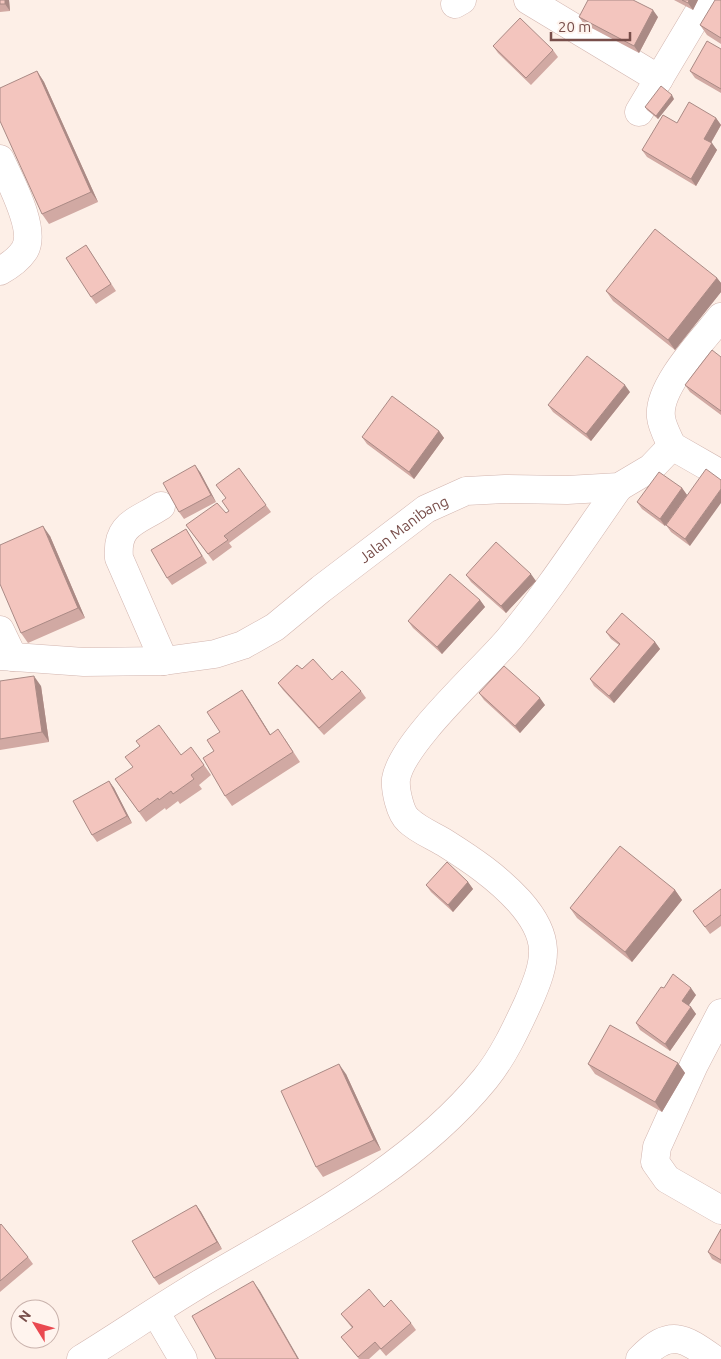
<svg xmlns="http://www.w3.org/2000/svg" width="721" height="1359" font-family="Ubuntu,sans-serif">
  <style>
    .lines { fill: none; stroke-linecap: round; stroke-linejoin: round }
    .minor-casing { stroke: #d2b5af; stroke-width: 29 }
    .minor { stroke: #fff; stroke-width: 28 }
    .wall { fill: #d1a9a3 }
    .shaded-wall { fill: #aa8a85 }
    .building { fill: #f3c5be; stroke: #aa8a85 }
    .labels { text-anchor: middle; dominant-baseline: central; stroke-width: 5; stroke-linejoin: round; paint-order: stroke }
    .street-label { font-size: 15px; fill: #784e4a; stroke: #fff4ee }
  </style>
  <rect width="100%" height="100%" fill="#fdefe7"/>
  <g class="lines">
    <g class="minor-casing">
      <g id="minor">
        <path d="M528,0L659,79"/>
        <path d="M455,4L462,0"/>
        <path d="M639,112L706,0"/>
        <path d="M0,159C9,179 38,231 24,251C18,260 9,266 0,271"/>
        <path d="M672,446C668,437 662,427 661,417C657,387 703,340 721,317"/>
        <path d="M672,446L721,474"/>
        <path d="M161,506C136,522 116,524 119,558L164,661"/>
        <path d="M0,630L13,657"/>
        <path id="s1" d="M0,656L84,662L164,661L215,654L243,645L275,627L321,589L426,509L466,491L505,489L567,490L619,487L651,468L672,446"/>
        <path d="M721,1013L694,1065L657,1147L655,1162L667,1179L721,1210"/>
        <path d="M156,1313L183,1359"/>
        <path d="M81,1359C125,1332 168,1302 213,1276C309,1220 414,1166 485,1079C503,1057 516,1029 528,1003C547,960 552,938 519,901C497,877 472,860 445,843C434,836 418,830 408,820C400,813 395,790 396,779C402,742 483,670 509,639C549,591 583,538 619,487"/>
        <path d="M640,1359C670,1328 683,1337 714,1359"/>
      </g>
    </g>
    <use href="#minor" class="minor"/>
  </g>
  <path class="wall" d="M0,0H9L10,11L0,12Z
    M674,0H698L693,10Z
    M721,0V44L707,35L700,25Z
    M579,17H658L639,53L584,24Z
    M493,46L553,50L558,57L531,85L498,53Z
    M721,49V93L695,78L690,71Z
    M37,71L44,82L98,202L49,224L42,214Z
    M674,99L658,119L647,110L645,107Z
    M716,118L721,125L711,143L717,150L696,186L647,157L642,150L677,123Z
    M86,245L116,291L96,304L91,297Z
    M717,278L721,283V292L675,350L613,301L606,291Z
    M721,357V415L690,392L685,385Z
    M630,392L591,441L553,412L548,405Z
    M439,431L444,438L414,479L367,444L362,437Z
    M239,468L271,512L229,543L232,547L213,561L186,525L226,513L229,511L226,498Z
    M200,472L216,502L184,519L179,512Z
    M682,488L687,495L690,546L671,532L666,525L681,504L665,526L642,509L637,502Z
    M186,529L207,563L172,585L167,578Z
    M50,536L85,618L28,643L21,633Z
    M466,575L536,581L506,613L471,582Z
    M480,600L485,607L442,654L413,628L408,621Z
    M606,632L655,642L660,649L614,703L594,686L590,679L619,645L611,639Z
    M302,669L361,691L366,698L324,735L283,690L278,683Z
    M0,681L41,686L49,742L0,750Z
    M242,690L270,734L285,739L300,762L232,806L225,796L214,751L220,732Z
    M479,693L545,705L520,733L484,700Z
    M181,755L204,765L211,775L199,785L202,789L180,804L178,801L166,810L165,808L146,822L115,779Z
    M109,781L114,788L132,823L97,842L92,835Z
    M468,882L473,889L453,912L431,892L426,885Z
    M721,889V926L710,934L693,911Z
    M675,890L682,900L632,962L577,918L570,908Z
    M664,988L696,995L688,1006L691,1007L696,1014L670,1051L640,1030L636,1023Z
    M678,1063L685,1073L662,1112L595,1074L588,1064Z
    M346,1074L381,1150L323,1177L316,1167Z
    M196,1205L201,1212L222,1249L159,1285L154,1278Z
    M0,1225L28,1257L33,1264L0,1292Z
    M721,1229V1264L712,1259L708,1252Z
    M384,1307L411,1323L416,1330L386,1356L380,1349L369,1359H359L341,1337L352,1328L341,1314Z"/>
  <path class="shaded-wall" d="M5,0H9L10,11L5,4Z
    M689,0H698L693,10L688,3Z
    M653,10L658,17L639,53L634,46Z
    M37,71L44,82L98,202L91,192Z
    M672,95L674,99L658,119L656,116Z
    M716,118L721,125L709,146L704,139Z
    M712,143L717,150L696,186L691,179Z
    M717,278L721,283V292L675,350L668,340Z
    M625,385L630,392L591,441L586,434Z
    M439,431L444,438L414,479L409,472Z
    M195,465L200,472L216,502L211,495Z
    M682,488L687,495L665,526L660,519Z
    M721,489V503L690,546L685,539Z
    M43,526L50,536L85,618L78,608Z
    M531,574L536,581L506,613L501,606Z
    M480,600L485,607L442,654L437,647Z
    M655,642L660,649L614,703L609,696Z
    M34,676L41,686L49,742L42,732Z
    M242,690L249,700L277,745L270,735Z
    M540,698L545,705L520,733L515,726Z
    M109,781L114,788L132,823L127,816Z
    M468,882L473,889L453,912L448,905Z
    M675,890L682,900L632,962L625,952Z
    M691,988L696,995L687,1008L682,1001Z
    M691,1007L696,1014L670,1051L665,1044Z
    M678,1063L685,1073L662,1112L655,1102Z
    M339,1064L346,1074L381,1150L374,1140Z
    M196,1205L201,1212L222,1249L217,1242Z
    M253,1281L260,1291L299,1359H298Z"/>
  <path class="building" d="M0,0H5V4H0Z
    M588,0H633L653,10L634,46L579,17Z
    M682,0H689L688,3Z
    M715,0H721V38L700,25Z
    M520,18L553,50L526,78L493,46Z
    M707,41L721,49V89L690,71Z
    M37,71L91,192L42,214L0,121V88Z
    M661,86L672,95L656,116L645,107Z
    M689,102L716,118L704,139L712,143L691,179L642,150L663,115L677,123Z
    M655,229L717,278L668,340L606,291Z
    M86,245L111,284L91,297L66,258Z
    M712,350L721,357V411L685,385Z
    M587,356L625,385L586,434L548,405Z
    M392,396L439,431L409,472L362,437Z
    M195,465L211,495L179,512L163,483Z
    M239,468L266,505L224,536L228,540L208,554L186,525L217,503L226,513L229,511L222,501L226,498L216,485Z
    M706,469L721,480V489L685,539L666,525Z
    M659,472L682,488L660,519L637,502Z
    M43,526L78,608L21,633L0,584V545Z
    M186,529L202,556L167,578L151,550Z
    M496,542L531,574L501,606L466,575Z
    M450,574L480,600L437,647L408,621Z
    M622,613L655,642L609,696L590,679L620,644L606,632Z
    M313,659L332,680L342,671L361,691L319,728L278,683L297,665L302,669Z
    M504,666L540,698L515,726L479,693Z
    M34,676L42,732L0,739V681Z
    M242,690L270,735L278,729L293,752L225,796L203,758L214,751L207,740L220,732L207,712Z
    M159,725L181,755L191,747L204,765L191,775L194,779L173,794L171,791L159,800L158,798L139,812L115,779L133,767L125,757L140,746L136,741Z
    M109,781L127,816L92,835L73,801Z
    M620,846L675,890L625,952L570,908Z
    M447,862L468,882L448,905L426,885Z
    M721,889V915L705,927L693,911Z
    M673,974L691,988L682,1001L691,1007L665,1044L636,1023L661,987L664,988Z
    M610,1025L678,1063L655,1102L588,1064Z
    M339,1064L374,1140L316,1167L281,1091Z
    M196,1205L217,1242L154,1278L132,1241Z
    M1,1224L28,1257L0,1281V1225Z
    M721,1229V1260L708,1252Z
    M253,1281L298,1359H216L192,1316Z
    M369,1289L384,1307L391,1300L411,1323L381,1349L375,1342L358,1357L341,1337L353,1327L341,1314Z"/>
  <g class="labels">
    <g class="street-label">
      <text stroke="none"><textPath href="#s1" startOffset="444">Jalan Manibang</textPath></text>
    </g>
  </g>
  <g transform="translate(35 1324) rotate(307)"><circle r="24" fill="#fff4ee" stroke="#c9b2ac"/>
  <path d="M0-4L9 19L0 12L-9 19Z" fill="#ea4950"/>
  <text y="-8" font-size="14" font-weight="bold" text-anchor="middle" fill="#784e4a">N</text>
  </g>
  <path d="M551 32v8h79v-8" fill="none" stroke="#784e4a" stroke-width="2.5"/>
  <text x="558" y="32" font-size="15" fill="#784e4a" stroke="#fff4ee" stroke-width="4" paint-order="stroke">20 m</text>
</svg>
